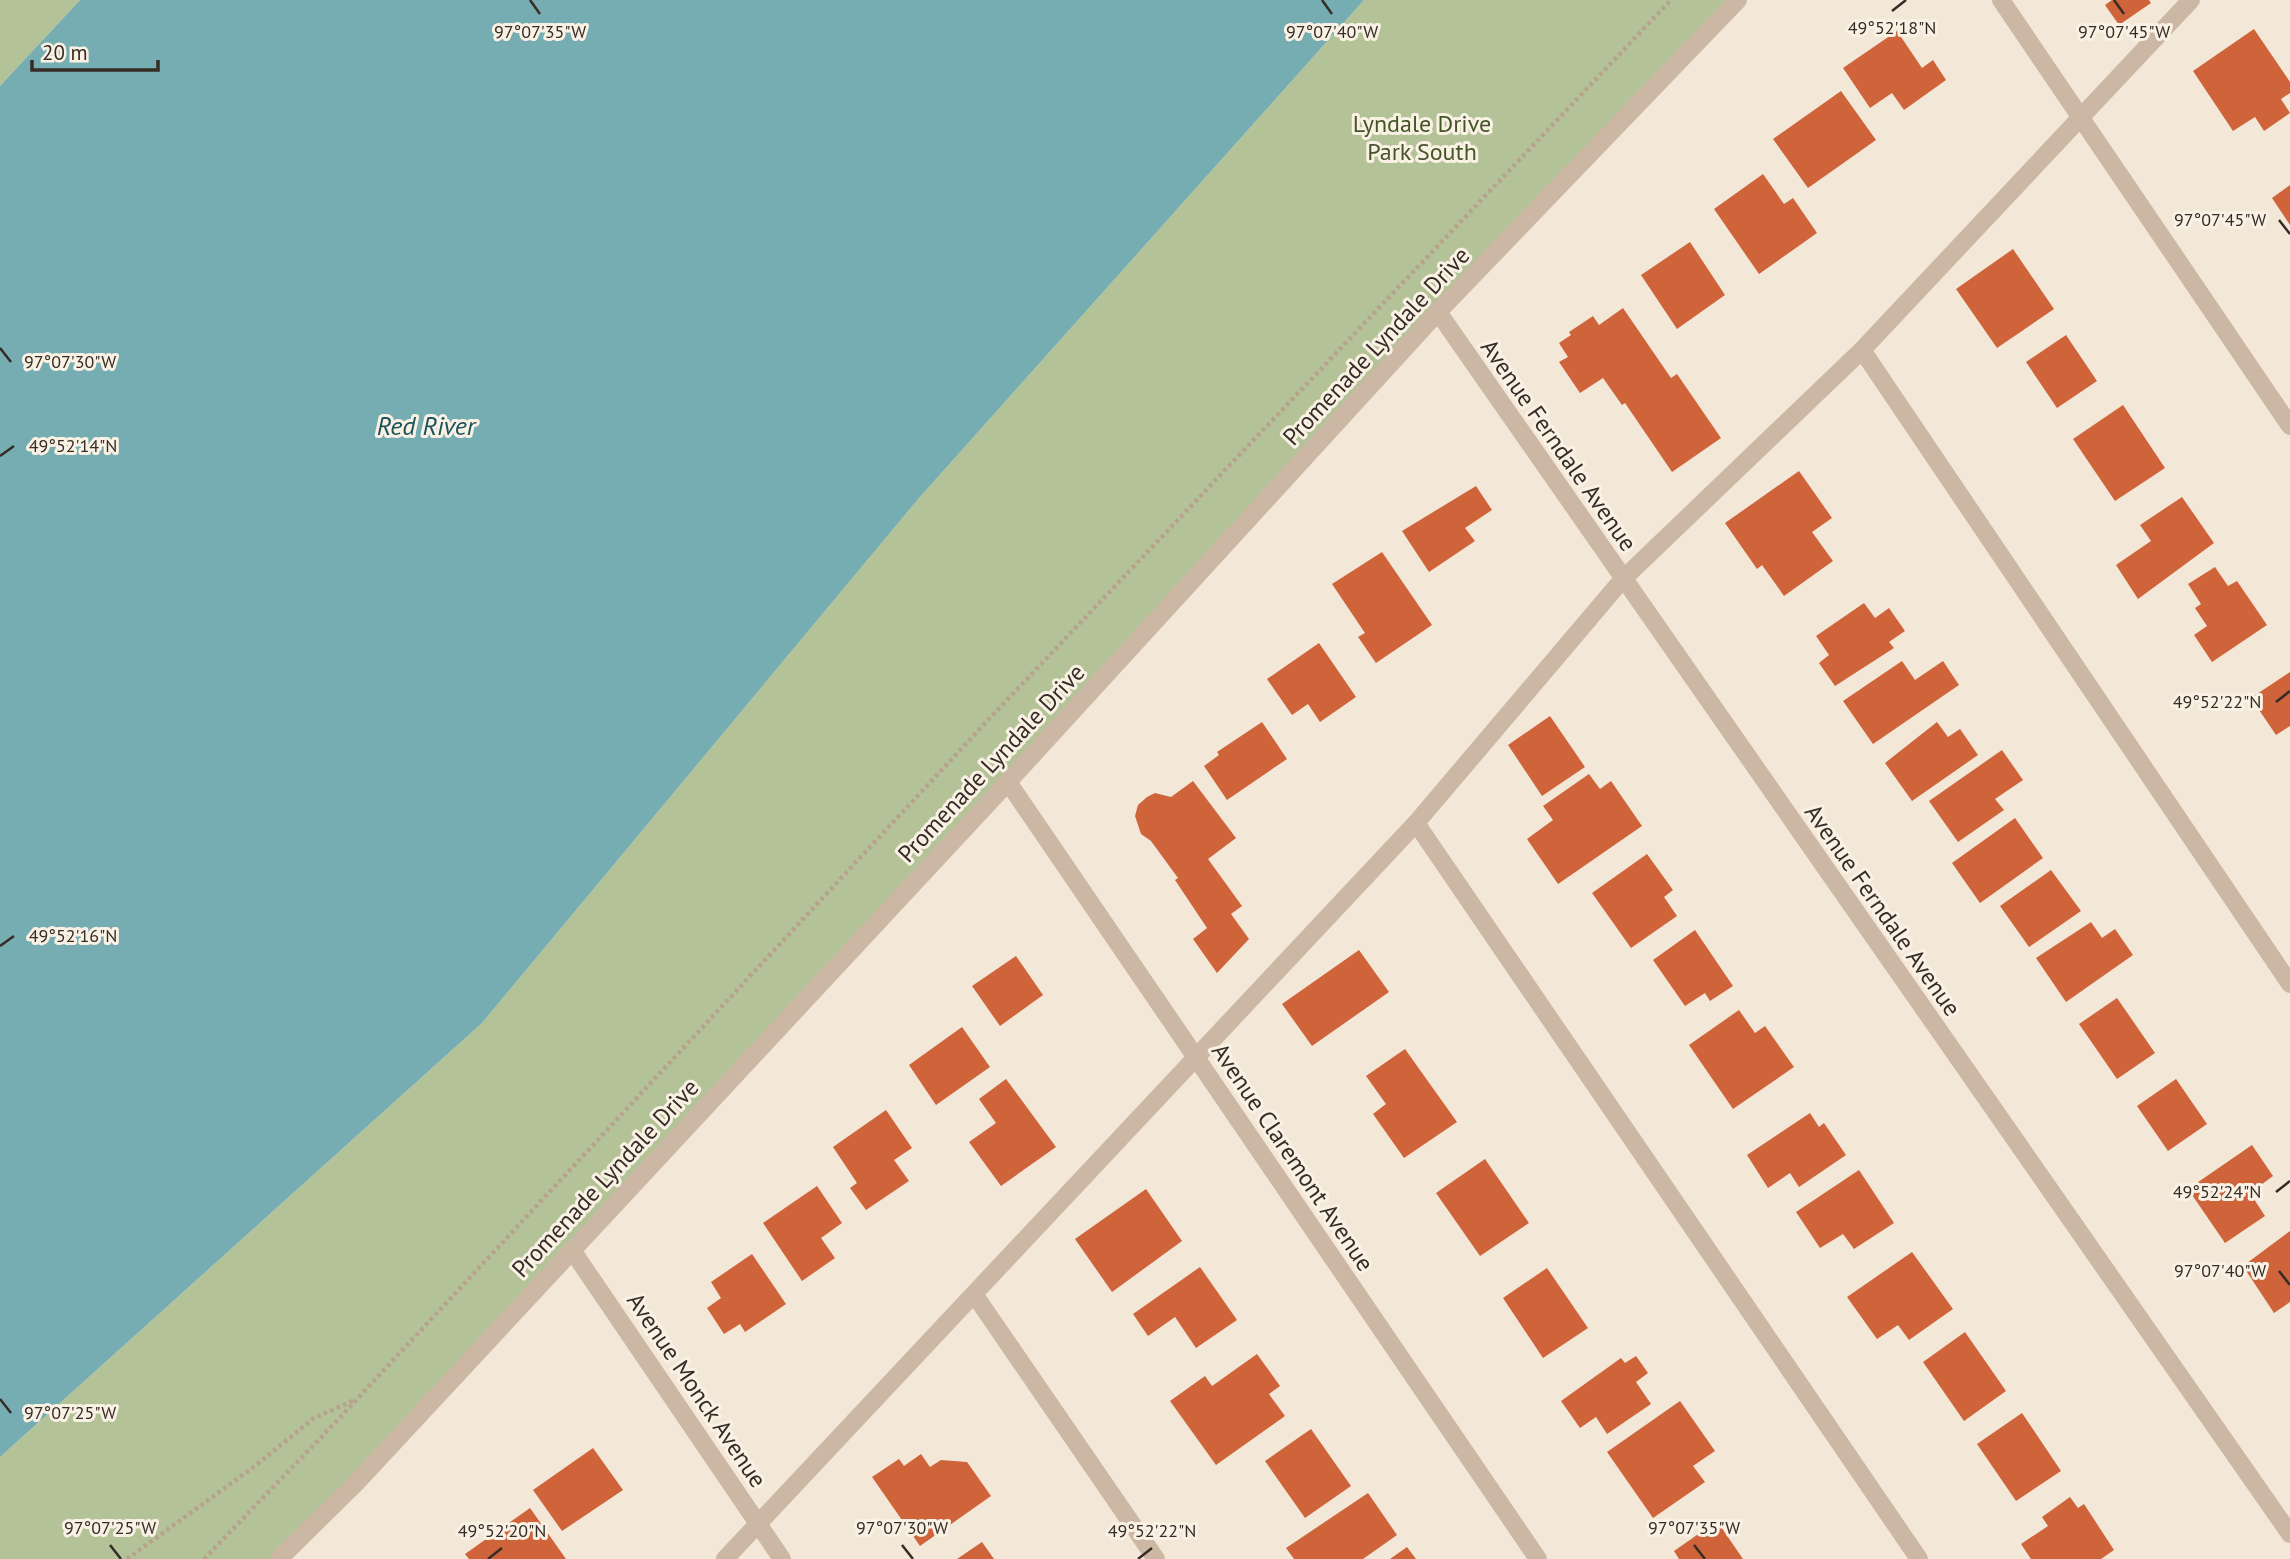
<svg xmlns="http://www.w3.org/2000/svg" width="2290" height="1559" font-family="'PT Sans',sans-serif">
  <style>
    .green { fill: #b3c397 }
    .water { fill: #75adb2 }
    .building { fill: #cf643b }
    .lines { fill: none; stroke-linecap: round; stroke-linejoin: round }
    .path { stroke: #b8a18e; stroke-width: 4.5; stroke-dasharray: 3.5 3.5; stroke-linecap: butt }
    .service { stroke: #ccb7a4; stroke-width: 18 }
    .minor { stroke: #ccb7a4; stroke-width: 18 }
    .tertiary { stroke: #ccb7a4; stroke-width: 18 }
    .ticks { fill: none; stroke: #362c26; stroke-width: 2.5 }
    .labels { text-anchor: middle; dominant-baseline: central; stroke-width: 6; stroke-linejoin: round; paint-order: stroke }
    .park-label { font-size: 24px; fill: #445628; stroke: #faf1e5 }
    .street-label { font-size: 24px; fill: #362c26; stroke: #faf1e5 }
    .water-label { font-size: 26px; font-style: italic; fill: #19545b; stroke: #faf1e5 }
    .ticks-label { font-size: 18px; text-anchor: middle; fill: #362c26; stroke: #faf1e5; stroke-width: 6; stroke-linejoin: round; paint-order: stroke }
  </style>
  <rect width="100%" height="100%" fill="#f3e7d8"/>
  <path class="green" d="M0,0H80L0,86Z
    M1364,0H1738L607,1212L272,1559H0V1457L482,1023L919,498Z"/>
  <path class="water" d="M80,0H1364L919,498L482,1023L0,1457V86Z"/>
  <path class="building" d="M2112,0H2149L2151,3L2119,25L2105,5Z
    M2254,29L2290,82V93L2281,99L2290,113L2264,131L2255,117L2233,131L2193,71Z
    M1897,31L1922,68L1933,60L1946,80L1904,110L1892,93L1870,108L1843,68Z
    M1841,91L1876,140L1808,188L1773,139Z
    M1763,174L1784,204L1793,198L1817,233L1759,274L1714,209Z
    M2290,185V225L2272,198Z
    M1690,242L1725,295L1677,329L1641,275Z
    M2013,249L2054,309L1997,348L1956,289Z
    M1623,308L1671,378L1677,374L1721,438L1672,472L1625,403L1622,405L1603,378L1580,393L1559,362L1568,357L1559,343L1571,335L1569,332L1593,316L1599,325Z
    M2066,335L2097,381L2057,408L2026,362Z
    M2123,405L2165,468L2115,501L2073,439Z
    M1799,471L1832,518L1812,532L1833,561L1784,596L1762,565L1757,569L1725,523Z
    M1476,486L1492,510L1465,528L1475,541L1429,572L1402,531Z
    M2182,497L2214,543L2138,599L2116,565L2151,541L2140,525Z
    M1382,552L1432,625L1376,663L1358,637L1365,633L1332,584Z
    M2215,567L2228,586L2237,581L2267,625L2212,662L2194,635L2207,626L2195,608L2201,604L2188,584Z
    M1864,603L1875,618L1889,608L1905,631L1889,642L1894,648L1835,686L1819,663L1829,655L1816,636Z
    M1319,643L1356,697L1320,722L1308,704L1292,715L1267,679Z
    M1902,661L1915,680L1943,661L1959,685L1873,744L1843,701Z
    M2290,672V726L2276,735L2251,698Z
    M1550,716L1585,767L1542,796L1508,745Z
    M1262,722L1287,759L1227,800L1204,766L1219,755L1217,752Z
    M1937,722L1948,737L1960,729L1978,755L1912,801L1885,763Z
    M2002,750L2023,780L1995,799L2004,810L1958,842L1929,801Z
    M1589,774L1600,789L1611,781L1642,826L1558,884L1527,839L1553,820L1543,806Z
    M1193,781L1236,838L1208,859L1242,906L1231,914L1249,939L1217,973L1193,939L1207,928L1175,880L1178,878L1151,841L1141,834L1135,816L1138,805L1147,797L1155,793L1171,797Z
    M2015,818L2043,858L1980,903L1952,863Z
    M1647,854L1673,890L1664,897L1677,916L1631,948L1592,893Z
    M2051,870L2081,911L2029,947L2000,906Z
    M2091,922L2102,938L2115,929L2133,955L2066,1002L2036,958Z
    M1695,930L1733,986L1710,1001L1705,993L1685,1006L1653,960Z
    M1359,950L1389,992L1312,1046L1282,1004Z
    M1016,956L1043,995L1000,1026L972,986Z
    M2117,998L2155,1053L2117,1079L2079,1024Z
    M1739,1010L1755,1033L1765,1026L1794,1067L1733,1109L1689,1045Z
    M962,1027L990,1067L936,1105L909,1065Z
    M1405,1049L1457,1122L1404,1158L1373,1114L1386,1104L1366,1076Z
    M1006,1079L1056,1147L1001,1186L969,1142L996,1123L979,1099Z
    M2176,1079L2207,1124L2168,1151L2137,1106Z
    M886,1110L912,1148L894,1160L909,1181L866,1210L850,1188L857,1183L833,1147Z
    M1810,1113L1819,1127L1824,1123L1846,1155L1799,1187L1790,1173L1768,1188L1747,1155Z
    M2252,1145L2273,1176L2250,1193L2265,1216L2225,1243L2188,1189Z
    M1485,1159L1529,1223L1480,1256L1436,1193Z
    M1859,1170L1894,1223L1854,1249L1843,1234L1820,1248L1796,1212Z
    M817,1186L842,1223L821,1238L835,1258L802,1281L763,1223Z
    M1146,1189L1182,1241L1112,1292L1075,1239Z
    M2290,1231V1302L2274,1313L2243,1266Z
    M1912,1252L1953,1309L1909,1340L1898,1325L1877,1339L1847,1297Z
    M752,1254L786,1304L745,1332L740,1324L724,1334L707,1308L721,1298L711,1282Z
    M1200,1267L1237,1320L1196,1348L1175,1317L1148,1336L1133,1314Z
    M1547,1268L1588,1328L1543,1358L1503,1298Z
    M1965,1332L2006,1391L1964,1421L1923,1362Z
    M1257,1354L1280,1386L1269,1394L1285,1416L1216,1465L1170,1401L1205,1376L1212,1386Z
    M1636,1356L1648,1373L1636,1382L1651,1404L1607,1434L1596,1417L1580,1428L1561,1401L1621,1358L1625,1363Z
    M1680,1401L1715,1451L1693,1466L1705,1482L1653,1518L1607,1452Z
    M2022,1413L2061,1471L2016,1501L1977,1444Z
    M1311,1429L1351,1486L1305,1518L1265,1461Z
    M593,1448L623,1490L562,1531L533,1490Z
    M921,1454L930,1467L941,1460L967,1462L991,1496L920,1546L872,1477L899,1459L904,1466Z
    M1368,1493L1397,1535L1363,1559H1294L1286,1548Z
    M2070,1497L2078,1508L2084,1504L2114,1550L2101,1559H2031L2021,1544L2048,1526L2042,1517Z
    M530,1508L566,1559H469L465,1554Z
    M1717,1521L1743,1559H1679L1674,1551Z
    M982,1542L994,1559H957Z
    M1407,1547L1416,1559H1390Z"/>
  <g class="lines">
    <path class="path" d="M127,1559L255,1466L314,1418L355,1400
      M204,1559L331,1427L989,719L1671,0"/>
    <path class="service" d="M1862,350L2290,984
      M1416,823L1919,1559
      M974,1294L1156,1559
      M725,1559L1416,823L1622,580L1862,350L2191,0"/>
    <path class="minor" d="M2001,0L2290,426
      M1438,312L2290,1534
      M1008,782L1538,1559
      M572,1250L782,1559"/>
    <path class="tertiary" d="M279,1559L356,1483L1008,782L1438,312L1738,0"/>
  </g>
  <path class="ticks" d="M530,0L540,14M1322,0L1332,14M2114,0L2124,14M1892,11L1906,0M2279,220L2290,234M0,348L11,362M0,456L14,446M2276,702L2290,691M0,946L14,936M2276,1192L2290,1181M2279,1271L2290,1285M0,1399L11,1413M110,1545L121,1559M902,1545L913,1559M1694,1545L1705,1559M488,1559L502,1548M1138,1559L1152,1548"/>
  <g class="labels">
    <g class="park-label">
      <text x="1422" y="123">Lyndale Drive<tspan x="1422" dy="28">Park South</tspan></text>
    </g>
    <g class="street-label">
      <text transform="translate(1376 346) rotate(-47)">Promenade Lyndale Drive</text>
      <text transform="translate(1559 445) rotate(55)">Avenue Ferndale Avenue</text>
      <text transform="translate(991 763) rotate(-47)">Promenade Lyndale Drive</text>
      <text transform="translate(1883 910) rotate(55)">Avenue Ferndale Avenue</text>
      <text transform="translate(1293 1157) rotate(56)">Avenue Claremont Avenue</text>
      <text transform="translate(605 1178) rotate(-47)">Promenade Lyndale Drive</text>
      <text transform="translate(697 1390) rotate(56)">Avenue Monck Avenue</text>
    </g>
    <g class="water-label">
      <text x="426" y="425">Red River</text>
    </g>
  </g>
  <g class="ticks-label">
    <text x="1892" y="34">49°52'18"N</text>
    <text x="540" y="38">97°07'35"W</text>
    <text x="1332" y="38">97°07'40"W</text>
    <text x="2124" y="38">97°07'45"W</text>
    <text x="2220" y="226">97°07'45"W</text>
    <text x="70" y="368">97°07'30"W</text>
    <text x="73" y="452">49°52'14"N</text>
    <text x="2217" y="708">49°52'22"N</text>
    <text x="73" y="942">49°52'16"N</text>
    <text x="2217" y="1198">49°52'24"N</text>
    <text x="2220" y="1277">97°07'40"W</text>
    <text x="70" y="1419">97°07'25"W</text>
    <text x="110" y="1534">97°07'25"W</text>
    <text x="902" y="1534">97°07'30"W</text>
    <text x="1694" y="1534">97°07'35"W</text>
    <text x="502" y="1537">49°52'20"N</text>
    <text x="1152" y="1537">49°52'22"N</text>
  </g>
  <path d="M32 60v10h126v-10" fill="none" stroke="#362c26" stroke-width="3.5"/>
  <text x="42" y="60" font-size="21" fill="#362c26" stroke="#faf1e5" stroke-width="5" paint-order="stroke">20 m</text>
</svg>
